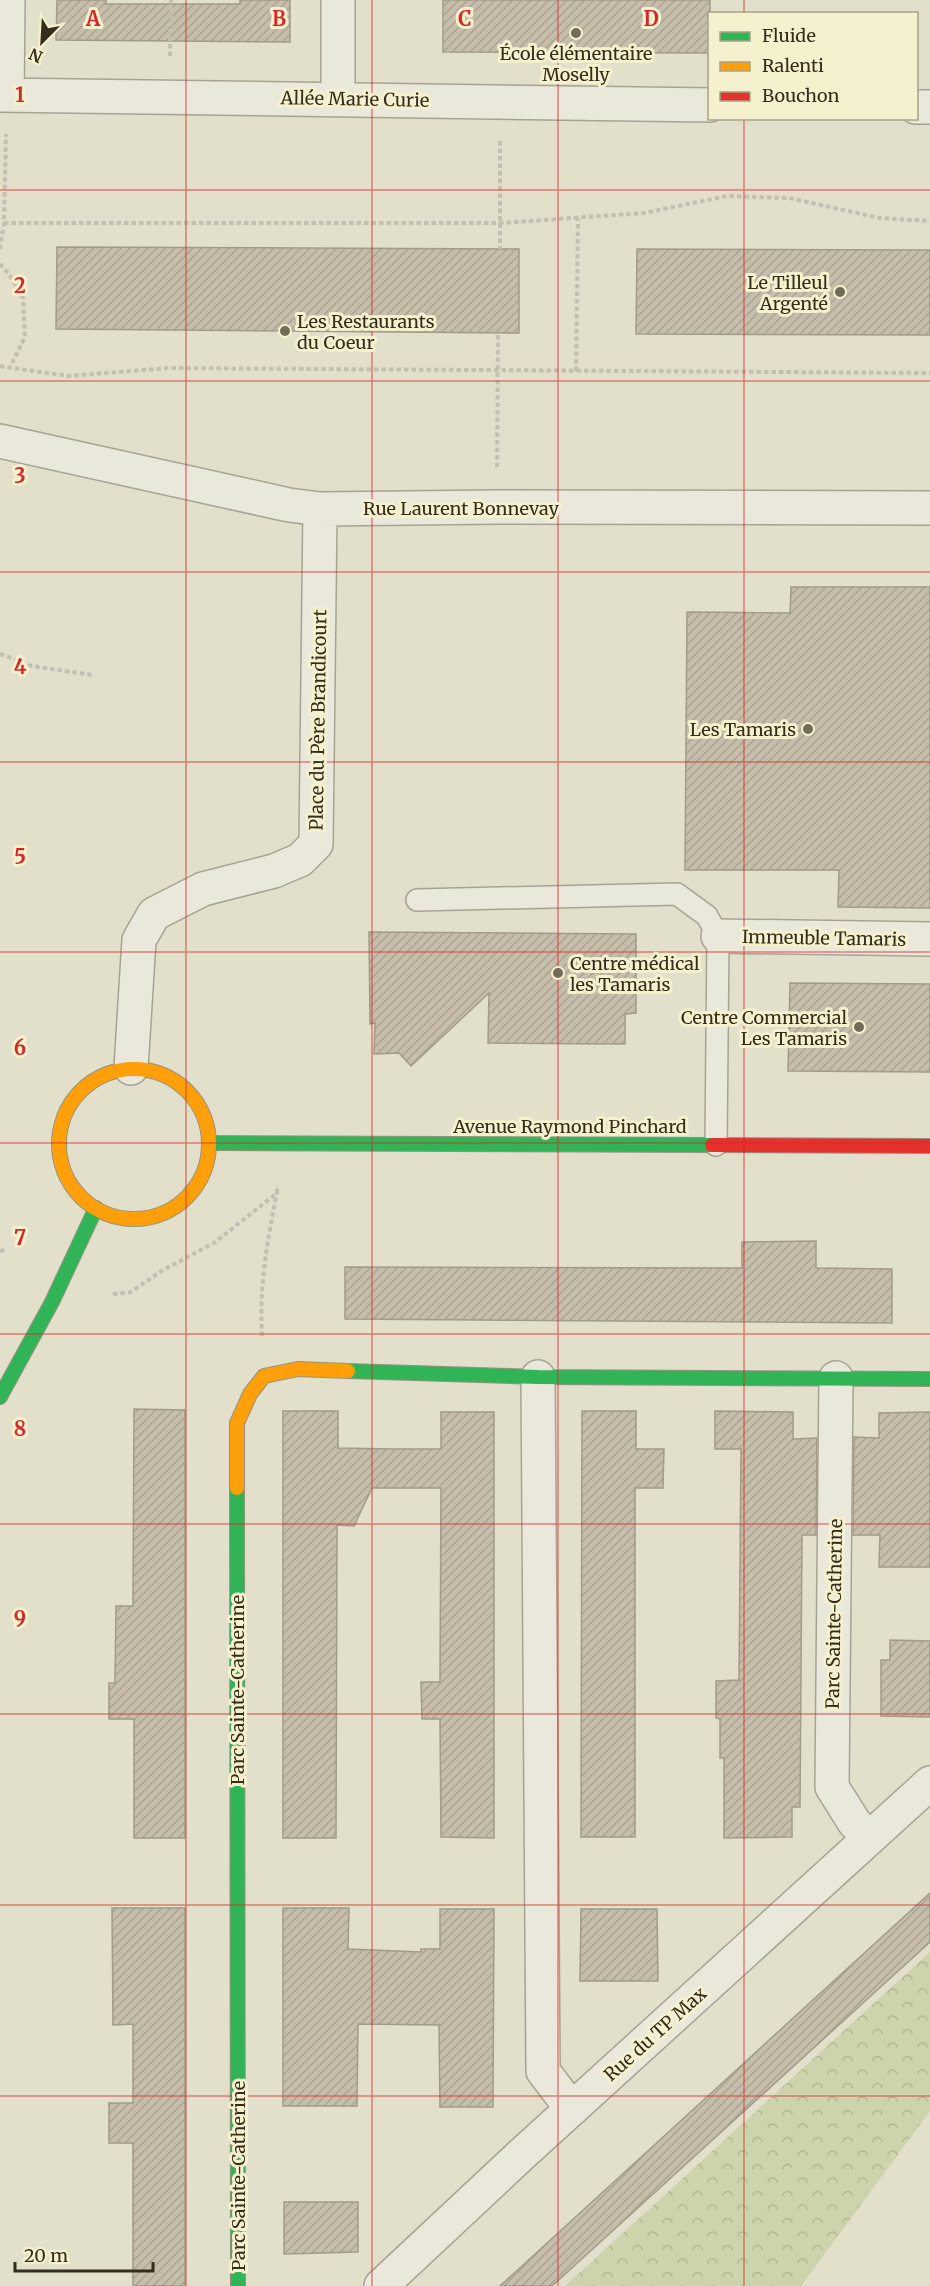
<svg xmlns="http://www.w3.org/2000/svg" width="930" height="2286" font-family="Merriweather,serif">
  <style>
    .forest { fill: url(#forest-crowns) }
    .building { fill: url(#building-hatch); stroke: #a29b89; stroke-width: 1.5 }
    .lines { fill: none; stroke-linecap: round; stroke-linejoin: round }
    .lane-casing { stroke: #a7a393; stroke-width: 24 }
    .street-casing { stroke: #a7a393; stroke-width: 36 }
    .fast-casing { stroke: #979383; stroke-width: 16 }
    .slow-casing { stroke: #979383; stroke-width: 16 }
    .jam-casing { stroke: #979383; stroke-width: 16 }
    .path { stroke: #c3c0b2; stroke-width: 4; stroke-dasharray: 4.5 3; stroke-linecap: butt }
    .lane { stroke: #eae8db; stroke-width: 21 }
    .street { stroke: #eae8db; stroke-width: 33 }
    .fast { stroke: #30b455; stroke-width: 14 }
    .slow { stroke: #ff9f0a; stroke-width: 14 }
    .jam { stroke: #e5322d; stroke-width: 14 }
    .grid { fill: none; stroke: #d62828; stroke-width: 1.5; stroke-opacity: 0.55 }
    .poi-dot { fill: #726b59; stroke: #f5f0ce; stroke-width: 2 }
    .labels { text-anchor: middle; dominant-baseline: central; stroke-width: 6; stroke-linejoin: round; paint-order: stroke }
    .poi-label { font-size: 18px; fill: #352c1c; stroke: #f5f0ce; text-anchor: end }
    .street-label { font-size: 18px; fill: #352c1c; stroke: #f5f0ce }
    .grid-label { font-size: 20px; text-anchor: middle; font-weight: bold; fill: #d62828; stroke: #f5f0ce; stroke-width: 6; stroke-linejoin: round; paint-order: stroke }
  </style>
  <defs>
    <pattern id="forest-crowns" width="20" height="18" patternUnits="userSpaceOnUse" patternTransform="scale(1.5)"><rect width="20" height="18" fill="#cdd4ac"/><path d="M2 6a3 3 0 1 1 6 0M12 15a3 3 0 1 1 6 0" fill="none" stroke="#b1b693"/></pattern>
    <pattern id="building-hatch" width="6" height="6" patternUnits="userSpaceOnUse" patternTransform="scale(1.5)"><rect width="6" height="6" fill="#c6beab"/><path d="M-1 1l2-2M0 6l6-6M5 7l2-2" fill="none" stroke="#aba393"/></pattern>
  </defs>
  <rect width="100%" height="100%" fill="#e2dfca"/>
  <path class="forest" d="M930,1952V2111L801,2286H565Z"/>
  <path class="building" d="M57,0H106V4H240V0H290V42L56,40Z
    M443,0H710V53L443,52Z
    M57,247L519,249V333L56,329Z
    M637,249L930,250V335L636,334Z
    M791,587H930V908L838,907L839,870H685L687,612L790,613Z
    M369,932L636,934V1013L625,1014V1044L488,1043L489,993L411,1066L399,1053L374,1054L375,1023L370,1024Z
    M790,983L930,984V1072L788,1071Z
    M816,1241V1268L892,1269V1323L345,1319V1267L742,1268V1242Z
    M134,1409L185,1410V1838H134V1719H109V1683H115L116,1606H133Z
    M283,1411H338V1448L395,1449H441V1412H494V1838L441,1837L440,1719H422L421,1682H440L441,1488H372L354,1526L337,1525L336,1838H283Z
    M582,1411H636V1449H664L663,1488H635V1837H581Z
    M715,1411L793,1412V1439L817,1438L816,1535H802L800,1807H792V1837L724,1838V1758H720V1719L716,1718V1681L739,1680L741,1449H715Z
    M930,1412V1567H879L880,1535H853L854,1437L879,1438V1413Z
    M890,1640L930,1641V1717L881,1716V1660H890Z
    M930,1893V1942L552,2286H500Z
    M112,1908H185V2286H133V2143H109V2103H133V2024L113,2025Z
    M283,1908H349L348,1949L421,1952V1949H440V1909H494L493,2107H440L439,2025L358,2024L357,2106H283Z
    M581,1909H657L658,1981H580Z
    M284,2202H358V2252L284,2254Z"/>
  <g class="lines">
    <g class="lane-casing">
      <path id="lane" d="M417,900L677,894L707,916L718,936L716,1145"/>
    </g>
    <g class="street-casing">
      <path id="street" d="M0,95L710,105
        M7,95L8,0
        M338,99V0
        M916,107H930
        M0,441L289,505L320,509L498,507L930,508
        M718,936L930,939
        M131,1068L139,940L154,914L203,889L274,871L300,860L316,844L320,509
        M538,1377L543,2071L572,2109
        M836,1378L832,1787L854,1822L869,1838
        M381,2286L521,2155L930,1783"/>
    </g>
    <g class="fast-casing">
      <path id="fast" d="M210,1143L712,1145
        M348,1371L538,1377L930,1379
        M0,1397L52,1302L96,1208
        M237,1488L238,2286"/>
    </g>
    <g class="slow-casing">
      <path id="slow" d="M59 1144a75 75 0 1 1 150 0a75 75 0 1 1-150 0Z
        M237,1488V1423L250,1394L264,1376L298,1369L348,1371"/>
    </g>
    <g class="jam-casing">
      <path id="jam" d="M712,1145L930,1146"/>
    </g>
    <path class="path" d="M170,56L171,0
      M500,141V249
      M4,223H500L644,213L727,196L789,198L880,218L930,221
      M0,249L4,223L6,134
      M0,264L11,277L23,298L25,337L10,367
      M0,366L68,376L168,368L930,373
      M576,371L578,218
      M497,467L498,333
      M0,654L32,666L92,675
      M0,1251L5,1250
      M113,1294L131,1292L163,1270L214,1243L277,1193V1185
      M262,1336C259,1288 267,1241 277,1193"/>
    <use href="#lane" class="lane"/>
    <use href="#street" class="street"/>
    <use href="#fast" class="fast"/>
    <use href="#slow" class="slow"/>
    <use href="#jam" class="jam"/>
  </g>
  <path class="grid" d="M186,0V2286M372,0V2286M558,0V2286M744,0V14M744,118V2286M0,190H930M0,381H930M0,572H930M0,762H930M0,952H930M0,1143H930M0,1334H930M0,1524H930M0,1714H930M0,1905H930M0,2096H930"/>
  <g class="poi-dot">
    <circle cx="576" cy="33" r="6"/>
    <circle cx="840" cy="292" r="6"/>
    <circle cx="285" cy="331" r="6"/>
    <circle cx="808" cy="729" r="6"/>
    <circle cx="558" cy="973" r="6"/>
    <circle cx="859" cy="1027" r="6"/>
  </g>
  <g class="labels">
    <g class="poi-label">
      <text x="576" y="53" text-anchor="middle">École élémentaire<tspan x="576" dy="21">Moselly</tspan></text>
      <text x="828" y="282">Le Tilleul<tspan x="828" dy="21">Argenté</tspan></text>
      <text x="297" y="321" text-anchor="start">Les Restaurants<tspan x="297" dy="21">du Coeur</tspan></text>
      <text x="796" y="729">Les Tamaris</text>
      <text x="570" y="963" text-anchor="start">Centre médical<tspan x="570" dy="21">les Tamaris</tspan></text>
      <text x="847" y="1017">Centre Commercial<tspan x="847" dy="21">Les Tamaris</tspan></text>
    </g>
    <g class="street-label">
      <text transform="translate(355 99) rotate(1)">Allée Marie Curie</text>
      <text x="461" y="508">Rue Laurent Bonnevay</text>
      <text transform="translate(318 720) rotate(-89)">Place du Père Brandicourt</text>
      <text transform="translate(824 938) rotate(1)">Immeuble Tamaris</text>
      <text x="570" y="1126">Avenue Raymond Pinchard</text>
      <text transform="translate(834 1614) rotate(-89)">Parc Sainte-Catherine</text>
      <text transform="translate(237 1690) rotate(-90)">Parc Sainte-Catherine</text>
      <text transform="translate(655 2034) rotate(-42)">Rue du TP Max</text>
      <text transform="translate(238 2176) rotate(-90)">Parc Sainte-Catherine</text>
    </g>
  </g>
  <g class="grid-label">
    <text x="93" y="26">A</text>
    <text x="279" y="26">B</text>
    <text x="465" y="26">C</text>
    <text x="651" y="26">D</text>
    <text x="20" y="102">1</text>
    <text x="20" y="293">2</text>
    <text x="20" y="483">3</text>
    <text x="20" y="674">4</text>
    <text x="20" y="864">5</text>
    <text x="20" y="1055">6</text>
    <text x="20" y="1245">7</text>
    <text x="20" y="1436">8</text>
    <text x="20" y="1626">9</text>
  </g>
  <rect x="708" y="12" width="210" height="108" fill="#f5f0ce" stroke="#a8a287" stroke-width="1.5"/>
  <rect x="720" y="32" width="30" height="9" fill="#30b455" stroke="#a8a287" stroke-width="1.5"/>
  <text x="762" y="42" font-size="18" fill="#352c1c">Fluide</text>
  <rect x="720" y="62" width="30" height="9" fill="#ff9f0a" stroke="#a8a287" stroke-width="1.5"/>
  <text x="762" y="72" font-size="18" fill="#352c1c">Ralenti</text>
  <rect x="720" y="92" width="30" height="9" fill="#e5322d" stroke="#a8a287" stroke-width="1.5"/>
  <text x="762" y="102" font-size="18" fill="#352c1c">Bouchon</text>
  <g transform="translate(42 42) rotate(204)" stroke="#f5f0ce" stroke-width="4.5" paint-order="stroke">
  <path d="M0-4.5L10 22L0 15L-10 22Z" fill="#352c1c"/>
  <text y="-9" font-size="16" font-weight="bold" text-anchor="middle" fill="#352c1c">N</text>
  </g>
  <path d="M15 2262v9h138v-9" fill="none" stroke="#352c1c" stroke-width="3"/>
  <text x="24" y="2262" font-size="18" fill="#352c1c" stroke="#f5f0ce" stroke-width="4.5" paint-order="stroke">20 m</text>
</svg>
